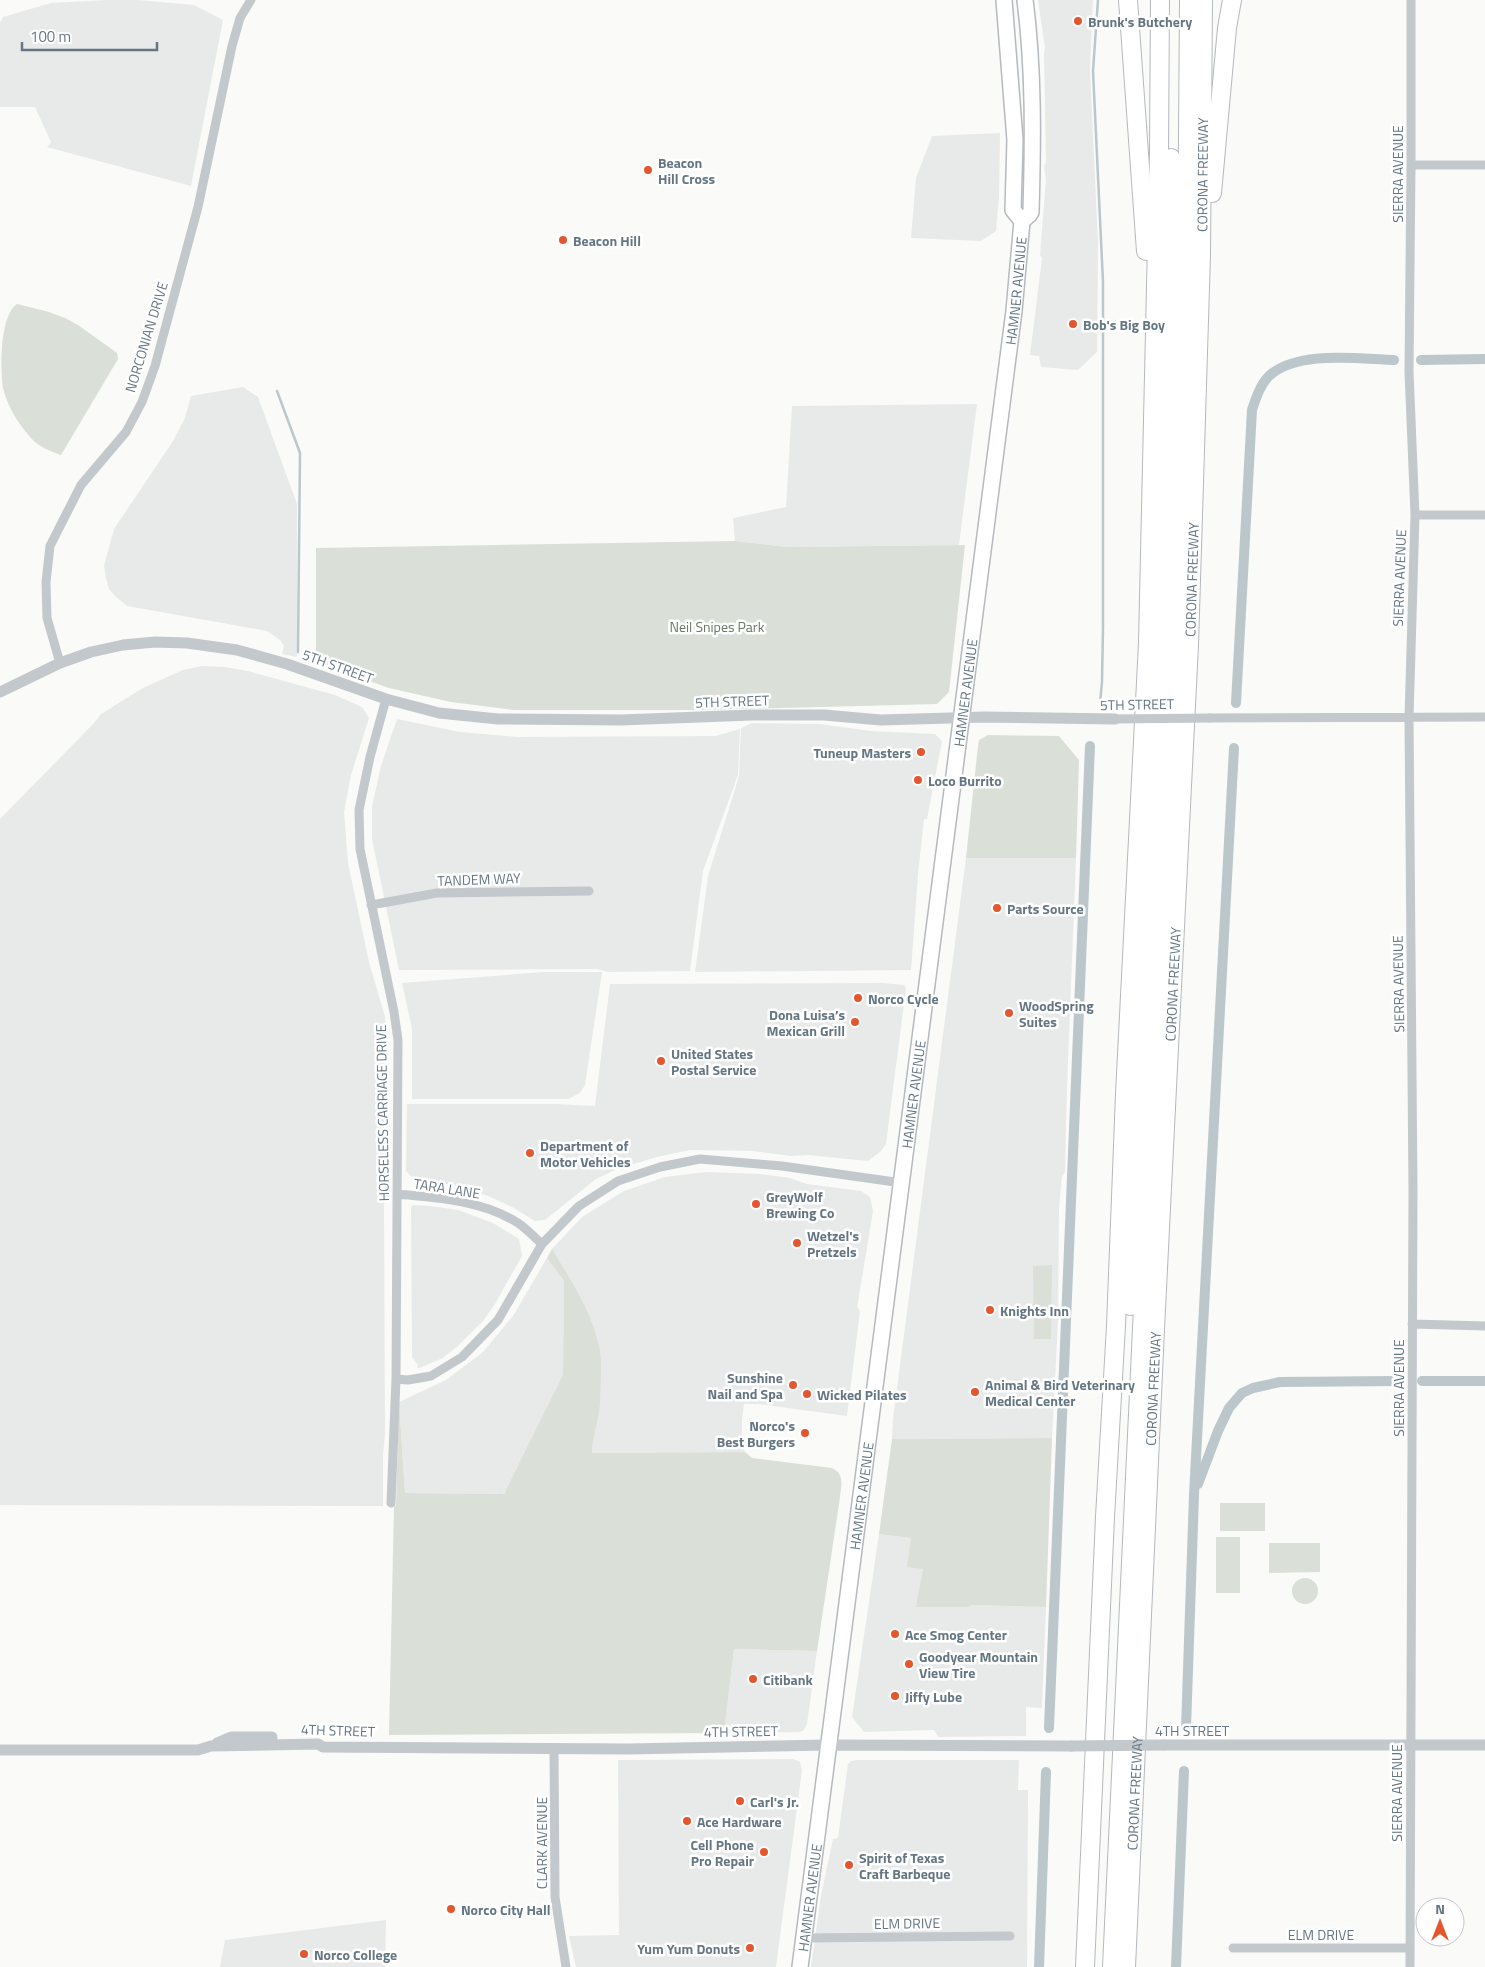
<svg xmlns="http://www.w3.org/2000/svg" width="1485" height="1967" font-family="'Titillium Web',sans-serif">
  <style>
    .built { fill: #e8e9e9 }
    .green { fill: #dadfd7 }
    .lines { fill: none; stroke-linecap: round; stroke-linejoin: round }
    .stream { stroke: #bbc7cb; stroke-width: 2.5 }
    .canal { stroke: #bbc7cb; stroke-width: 10 }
    .primary-casing { stroke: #b5babe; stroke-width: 18 }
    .motorway-casing { stroke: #b4b9bd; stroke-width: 20 }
    .minor { stroke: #c3c8cc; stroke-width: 9 }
    .tertiary { stroke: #c3c8cc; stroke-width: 11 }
    .primary { stroke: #fff; stroke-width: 15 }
    .motorway { stroke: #fff; stroke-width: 18 }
    .minor-bridge { stroke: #c3c8cc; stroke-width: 9 }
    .tertiary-bridge { stroke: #c3c8cc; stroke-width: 11 }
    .poi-dot { fill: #e4572e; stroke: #fff; stroke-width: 2 }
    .labels { text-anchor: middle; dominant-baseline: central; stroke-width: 5; stroke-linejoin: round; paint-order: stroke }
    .poi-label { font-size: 14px; font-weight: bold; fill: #657683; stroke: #fff; text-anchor: start }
    .street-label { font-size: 14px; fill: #657683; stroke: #fff }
    .park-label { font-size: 14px; fill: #687a64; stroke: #fff }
  </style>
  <rect width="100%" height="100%" fill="#fafaf8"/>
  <path class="built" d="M108,0H138L194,5L223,20L191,186L47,147L51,142L35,107H0V23L3,17L51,3Z
    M1038,0H1093L1090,70L1098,243L1097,352L1078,370L1041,367L1039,356L1030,355L1042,258L1040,255L1046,179L1044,166L1046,162L1044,53L1045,48Z
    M1000,133L999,197L996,231L981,241L911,238L916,178L932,136Z
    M243,387L258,397L297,504V657L282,654L284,646L280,640L267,631L127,606L116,597L109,589L106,578L104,566L114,529L173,441L185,418L191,396Z
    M977,404L959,545L787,547L735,541L733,518L786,507L792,406Z
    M202,666L225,667L248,671L335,695L362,707L369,718L351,775L344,812L348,863L369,962L385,1017L386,1029L387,1113L384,1208L385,1435L383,1454V1506L0,1505V819L95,722L101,714L143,688L183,670Z
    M397,719L460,732L518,737L715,736L740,729L738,775L703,871L690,971L608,972L597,969L399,970L372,839V806L381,766Z
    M752,723L820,724L871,731L935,734L942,741L927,819H924L918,874L911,970L695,972L708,876L739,776L741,728Z
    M966,858H1076L1067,1087L1065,1172L1062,1177L1059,1209L1058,1322L1052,1438L892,1439L893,1419Z
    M544,972H602L585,1085L580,1093L568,1099H412V1029L402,983Z
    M882,983L904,985L906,988L886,1144L881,1151L868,1161L808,1155L791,1156L753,1151L690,1150L657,1157L617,1169L596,1179L545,1220L535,1221L512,1207L488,1196L454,1185L415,1180L406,1171L407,1104H555L595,1106L610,984Z
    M707,1172L760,1174L790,1178L807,1184L861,1191L870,1197L873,1211L858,1302L857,1306L860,1311L847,1416L758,1404H744L742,1420V1446L745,1452L592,1453V1323L576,1290L552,1249L582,1217L624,1191L665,1177Z
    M413,1205L431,1206L458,1210L493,1223L519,1239L522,1256L495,1304L483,1321L458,1346L443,1358L419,1368H417L418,1365L412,1357L411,1207Z
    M547,1258L564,1281L563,1375L509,1487L503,1494L405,1493L399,1402L446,1380L483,1352L513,1316Z
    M879,1534L911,1538L923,1569L917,1607H968L971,1605L1046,1607L1042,1708L1026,1707V1736L938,1737L934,1730L864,1732L852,1717Z
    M734,1649L817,1651L807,1724L804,1730L800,1732L724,1733Z
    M793,1759L800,1762L802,1770L776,1967H576L569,1936L619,1935L618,1760Z
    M856,1760H1019L1018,1790H1028L1027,1967H811L821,1895L833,1839L838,1838L848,1764L851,1761Z
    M386,1920L385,1967H220L225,1940Z"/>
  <path class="green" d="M17,304L49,312L65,318L78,325L117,353L118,359L61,455C50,451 39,447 31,438C19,425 7,406 3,388C0,367 0,315 17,304Z
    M735,541L787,547L965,545L949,692L937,704L698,710H513L451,702L389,688L316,662V548Z
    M988,735L1059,736L1079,760L1076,858H966L978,746L979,740Z
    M552,1249C570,1279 591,1310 599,1346C603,1361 600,1387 600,1403C599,1420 592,1436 592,1453L745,1452L752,1458L832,1468C845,1474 841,1485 840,1497L817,1651L734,1649L724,1733L389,1735L394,1506L396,1505L399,1402L405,1493L504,1494L563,1375L564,1281L547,1258Z
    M1052,1265L1051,1339H1034L1033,1266Z
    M1052,1438L1046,1607L971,1605L968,1607H916L923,1569L907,1567L911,1538L879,1534L892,1439Z
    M1220,1503H1265V1531H1220Z
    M1216,1537H1240V1593H1216Z
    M1269,1543H1320V1572L1269,1573Z
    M1292 1591a13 13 0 1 1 26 0a13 13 0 1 1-26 0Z"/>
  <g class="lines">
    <path class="stream" d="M1098,0L1093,71L1103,282V627L1102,682L1100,703
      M277,391L300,453L298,652"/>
    <path class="canal" d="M1421,360L1485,359
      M1236,703L1252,410C1256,398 1260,385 1269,376C1297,350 1358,359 1394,360
      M1422,1381H1485
      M1198,1484L1218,1431L1229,1408L1242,1393L1253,1388L1280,1382L1396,1381
      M1049,1728L1090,746
      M1186,1728L1194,1495L1234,748
      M1039,1967L1046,1772
      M1176,1967L1184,1771"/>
    <g class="primary-casing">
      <g id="primary">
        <path d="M1022,221L1029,215L1031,212C1033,141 1034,70 1025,0"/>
        <path id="s1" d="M800,1967L1014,311L1022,221L1013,210L1015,140L1004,0"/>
      </g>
    </g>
    <g class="motorway-casing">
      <g id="motorway">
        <path d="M1128,0L1146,251"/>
        <path d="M1212,193L1227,28L1232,0"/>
        <path d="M1130,1306L1159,665L1168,416L1171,158"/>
        <path d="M1085,1967L1105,1517L1116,1326L1125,1094L1148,643L1159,153L1160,0"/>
        <path d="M1112,1967L1173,669L1187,274L1189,0"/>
        <path id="s2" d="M1126,1967L1155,1329L1189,645L1201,255L1203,0"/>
      </g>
    </g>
    <path class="minor" d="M1411,165H1485
      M1415,515H1485
      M60,663L47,618L46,582L50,546L81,485L126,432L142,402L155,366L198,207L232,46L240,18L251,0
      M386,699L370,757L359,810L360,849L394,1012L398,1040L396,1379L391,1503
      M1210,718L1485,717
      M371,905L437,893L589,891
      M397,1194C438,1198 482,1200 518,1223C527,1229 534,1237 542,1244
      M1412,1324L1485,1326
      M396,1379L408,1380L431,1376L462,1357L498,1320L542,1244L579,1206L618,1181L660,1167L700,1159L782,1166L902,1183
      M554,1748L555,1897L566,1967
      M804,1938L1010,1936
      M1233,1948H1409
      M1410,1967L1413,1191L1409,718L1415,515L1409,372L1411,165V0"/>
    <path class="tertiary" d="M0,692L60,663L91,652L123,645L155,642L187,643L237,650L287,664L386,699L439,713L498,719L621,720L752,715H824L881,720L985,717L1115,719
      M217,1743L231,1737H272
      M1164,1745H1485
      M0,1750H198L211,1746L318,1744L323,1747L629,1749L828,1745L1071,1746"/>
    <use href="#primary" class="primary"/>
    <use href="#motorway" class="motorway"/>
    <path class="minor-bridge" d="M1115,719L1210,718"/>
    <path class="tertiary-bridge" d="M1071,1746L1164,1745"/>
  </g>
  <g class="poi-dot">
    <circle cx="1078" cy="21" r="5"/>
    <circle cx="648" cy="170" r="5"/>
    <circle cx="563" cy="240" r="5"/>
    <circle cx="1073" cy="324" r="5"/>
    <circle cx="921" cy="752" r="5"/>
    <circle cx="918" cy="780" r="5"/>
    <circle cx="997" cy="908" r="5"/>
    <circle cx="858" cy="998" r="5"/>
    <circle cx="1009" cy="1013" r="5"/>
    <circle cx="855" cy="1022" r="5"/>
    <circle cx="661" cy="1061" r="5"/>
    <circle cx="530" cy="1153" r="5"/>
    <circle cx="756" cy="1204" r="5"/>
    <circle cx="797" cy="1243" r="5"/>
    <circle cx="990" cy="1310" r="5"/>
    <circle cx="793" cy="1385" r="5"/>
    <circle cx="975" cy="1392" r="5"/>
    <circle cx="807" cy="1394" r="5"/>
    <circle cx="805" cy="1433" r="5"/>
    <circle cx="895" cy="1634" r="5"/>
    <circle cx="909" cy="1664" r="5"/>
    <circle cx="753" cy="1679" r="5"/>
    <circle cx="895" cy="1696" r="5"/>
    <circle cx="740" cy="1801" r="5"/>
    <circle cx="687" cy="1821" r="5"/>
    <circle cx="764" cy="1852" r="5"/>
    <circle cx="849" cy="1865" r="5"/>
    <circle cx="451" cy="1909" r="5"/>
    <circle cx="750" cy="1948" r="5"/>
    <circle cx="304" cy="1954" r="5"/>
  </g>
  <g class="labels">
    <g class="poi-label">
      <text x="1088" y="21">Brunk's Butchery</text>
      <text x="658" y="162">Beacon<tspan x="658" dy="16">Hill Cross</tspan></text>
      <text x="573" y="240">Beacon Hill</text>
      <text x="1083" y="324">Bob's Big Boy</text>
      <text x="911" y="752" text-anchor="end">Tuneup Masters</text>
      <text x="928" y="780">Loco Burrito</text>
      <text x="1007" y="908">Parts Source</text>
      <text x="868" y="998">Norco Cycle</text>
      <text x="1019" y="1005">WoodSpring<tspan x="1019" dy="16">Suites</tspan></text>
      <text x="845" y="1014" text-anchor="end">Dona Luisa’s<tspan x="845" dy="16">Mexican Grill</tspan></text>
      <text x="671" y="1053">United States<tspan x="671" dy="16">Postal Service</tspan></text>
      <text x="540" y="1145">Department of<tspan x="540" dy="16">Motor Vehicles</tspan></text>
      <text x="766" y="1196">GreyWolf<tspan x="766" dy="16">Brewing Co</tspan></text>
      <text x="807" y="1235">Wetzel's<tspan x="807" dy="16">Pretzels</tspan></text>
      <text x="1000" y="1310">Knights Inn</text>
      <text x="783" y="1377" text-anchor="end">Sunshine<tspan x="783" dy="16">Nail and Spa</tspan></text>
      <text x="985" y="1384">Animal &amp; Bird Veterinary<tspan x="985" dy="16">Medical Center</tspan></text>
      <text x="817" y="1394">Wicked Pilates</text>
      <text x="795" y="1425" text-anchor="end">Norco's<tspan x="795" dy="16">Best Burgers</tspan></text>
      <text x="905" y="1634">Ace Smog Center</text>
      <text x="919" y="1656">Goodyear Mountain<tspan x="919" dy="16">View Tire</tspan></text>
      <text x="763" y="1679">Citibank</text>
      <text x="905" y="1696">Jiffy Lube</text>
      <text x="750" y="1801">Carl's Jr.</text>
      <text x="697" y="1821">Ace Hardware</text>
      <text x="754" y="1844" text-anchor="end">Cell Phone<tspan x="754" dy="16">Pro Repair</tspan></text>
      <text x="859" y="1857">Spirit of Texas<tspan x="859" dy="16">Craft Barbeque</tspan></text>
      <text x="461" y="1909">Norco City Hall</text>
      <text x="740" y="1948" text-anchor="end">Yum Yum Donuts</text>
      <text x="314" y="1954">Norco College</text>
    </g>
    <g class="street-label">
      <text stroke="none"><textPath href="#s2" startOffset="1794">CORONA FREEWAY</textPath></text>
      <text transform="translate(1397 174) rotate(-90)">SIERRA AVENUE</text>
      <text stroke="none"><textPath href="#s1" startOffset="1690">HAMNER AVENUE</textPath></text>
      <text transform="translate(146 337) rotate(-73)">NORCONIAN DRIVE</text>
      <text transform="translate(1399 578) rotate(-88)">SIERRA AVENUE</text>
      <text stroke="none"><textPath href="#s2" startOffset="1389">CORONA FREEWAY</textPath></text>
      <text transform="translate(338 666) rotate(20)">5TH STREET</text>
      <text stroke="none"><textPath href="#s1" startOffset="1285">HAMNER AVENUE</textPath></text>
      <text transform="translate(732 701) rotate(-2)">5TH STREET</text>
      <text transform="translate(1137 704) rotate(-1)">5TH STREET</text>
      <text transform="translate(479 879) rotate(-2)">TANDEM WAY</text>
      <text stroke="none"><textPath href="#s2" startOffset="984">CORONA FREEWAY</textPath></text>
      <text transform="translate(1398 984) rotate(-91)">SIERRA AVENUE</text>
      <text stroke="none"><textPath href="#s1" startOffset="880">HAMNER AVENUE</textPath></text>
      <text transform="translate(382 1113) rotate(-91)">HORSELESS CARRIAGE DRIVE</text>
      <text transform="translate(447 1188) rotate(9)">TARA LANE</text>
      <text stroke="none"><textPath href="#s2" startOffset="579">CORONA FREEWAY</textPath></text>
      <text transform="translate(1398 1388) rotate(-90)">SIERRA AVENUE</text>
      <text stroke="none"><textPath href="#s1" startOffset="475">HAMNER AVENUE</textPath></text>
      <text transform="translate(338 1730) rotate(2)">4TH STREET</text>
      <text x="1192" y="1730">4TH STREET</text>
      <text transform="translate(741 1731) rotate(-1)">4TH STREET</text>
      <text stroke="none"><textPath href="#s2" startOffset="174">CORONA FREEWAY</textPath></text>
      <text transform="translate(1396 1793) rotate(-90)">SIERRA AVENUE</text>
      <text transform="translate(541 1843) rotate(-90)">CLARK AVENUE</text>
      <text stroke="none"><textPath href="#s1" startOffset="70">HAMNER AVENUE</textPath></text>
      <text transform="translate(907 1923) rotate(-1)">ELM DRIVE</text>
      <text x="1321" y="1934">ELM DRIVE</text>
    </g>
    <g class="park-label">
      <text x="717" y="626">Neil Snipes Park</text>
    </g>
  </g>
  <g transform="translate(1440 1922)"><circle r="24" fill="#ffffff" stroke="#c1c8cd"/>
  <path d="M0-4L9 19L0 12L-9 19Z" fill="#e4572e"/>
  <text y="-8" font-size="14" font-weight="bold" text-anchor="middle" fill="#657683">N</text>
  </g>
  <path d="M22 42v8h135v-8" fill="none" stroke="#657683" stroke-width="2.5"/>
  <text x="30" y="42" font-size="15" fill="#657683" stroke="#ffffff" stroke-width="4" paint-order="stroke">100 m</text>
</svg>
